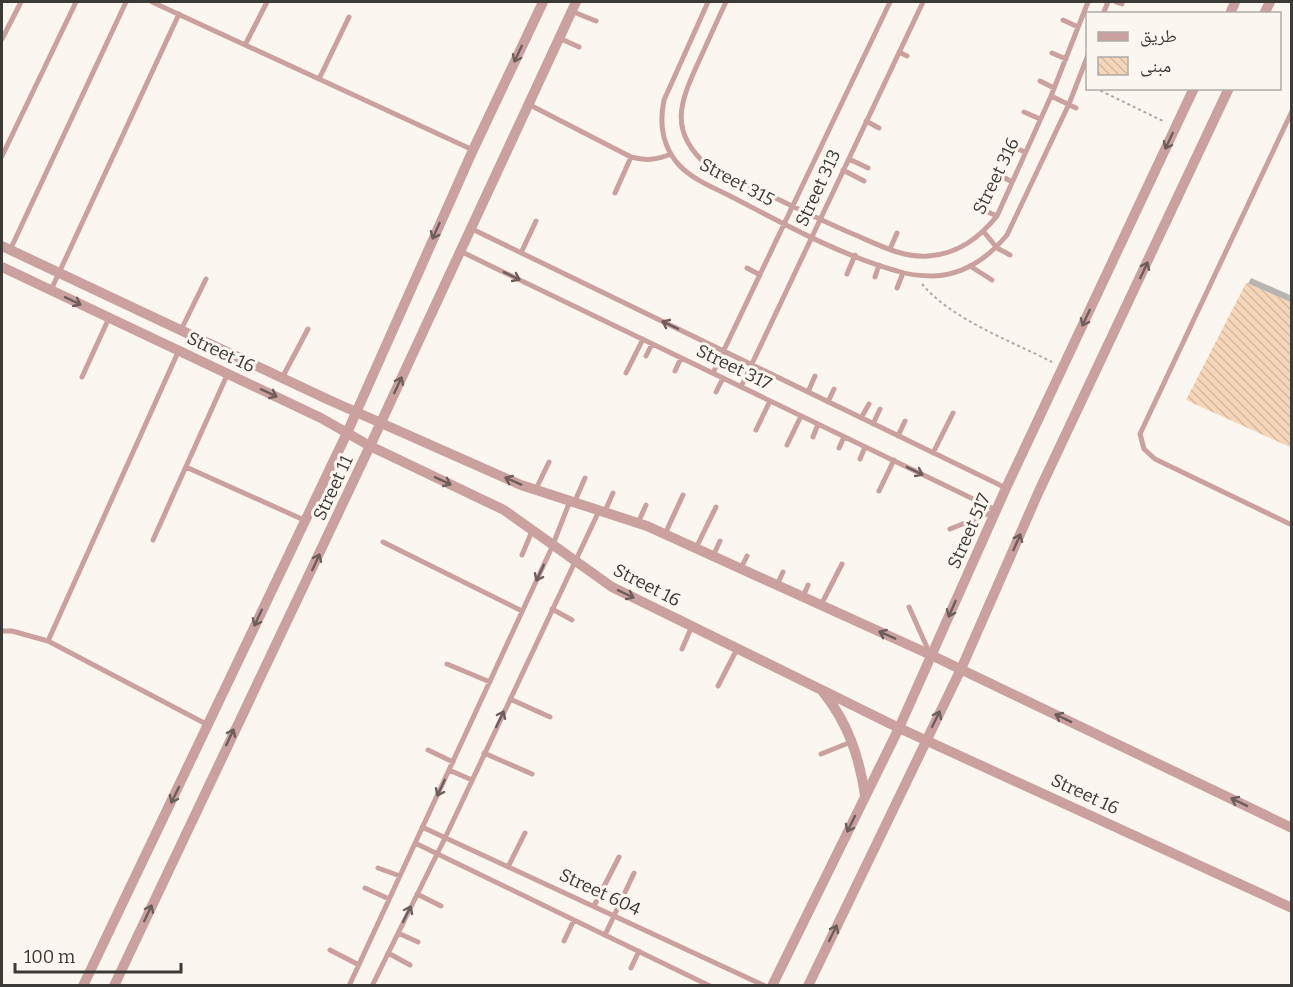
<svg xmlns="http://www.w3.org/2000/svg" width="1293" height="987" font-family="Bitter,'Noto Naskh Arabic',serif">
  <style>
    .building { fill: url(#building-back-hatch); filter: url(#shadow) }
    .lines { fill: none; stroke-linecap: round; stroke-linejoin: round }
    .path { stroke: #adaaa4; stroke-width: 2; stroke-dasharray: 3 3; stroke-linecap: butt }
    .lane { stroke: #cba19f; stroke-width: 5 }
    .street { stroke: #cba19f; stroke-width: 10 }
    .oneway { stroke: #6e5e5b }
    .labels { text-anchor: middle; dominant-baseline: central; stroke-width: 6; stroke-linejoin: round; paint-order: stroke }
    .street-label { font-size: 18px; fill: #3c3a37; stroke: #fbf7f0 }
  </style>
  <defs>
    <pattern id="building-back-hatch" width="6" height="6" patternUnits="userSpaceOnUse" patternTransform="scale(1.5)"><rect width="6" height="6" fill="#f6d6b9"/><path d="M-1 5l2 2M0 0l6 6M5-1l2 2" fill="none" stroke="#d4b8a0"/></pattern>
    <filter id="shadow"><feDropShadow dx="5" dy="-5" stdDeviation="0" flood-color="#0004"/></filter>
  </defs>
  <rect width="100%" height="100%" fill="#fbf7f0"/>
  <path class="building" d="M1246,283L1292,303V448L1186,400Z"/>
  <g class="lines">
    <path class="path" d="M1095,88L1165,122
      M922,284C951,319 1011,341 1052,362"/>
    <path class="lane" d="M152,2L473,150
      M708,2L664,100C659,124 662,146 679,165C693,180 715,188 734,198C786,225 840,255 897,271C909,275 921,276 933,276C964,275 988,258 1007,235L1069,104L1088,55
      M726,2C717,21 708,41 699,61C680,102 668,131 707,165C756,188 804,213 853,234C877,244 902,258 928,256C958,254 979,238 997,216L1051,96L1088,2
      M1116,2L1122,4
      M571,11L596,21
      M1103,14L1108,2
      M1063,20L1078,27
      M559,38L579,47
      M2,39L21,2
      M245,45L267,2
      M899,52L907,56
      M1052,53L1066,59
      M319,79L349,17
      M1040,81L1054,88
      M1051,96L1076,108
      M528,104L631,157C646,161 656,160 671,154
      M1292,111L1140,434L1144,449L1155,459L1292,525
      M1024,112L1040,119
      M866,121L879,128
      M1013,147L1025,152
      M2,156L76,2
      M849,159L868,168
      M843,170L864,181
      M998,174L1012,182
      M615,193L631,157
      M983,210L997,216
      M470,228L1006,488
      M984,232L997,248L1010,255
      M890,249L897,233
      M10,250L126,2
      M460,251L996,510
      M521,253L536,221
      M970,266L992,280
      M747,268L760,275
      M847,274L855,255
      M875,277L879,265
      M897,288L903,273
      M51,290L179,14
      M181,330L206,279
      M646,356L652,344
      M675,371L681,358
      M626,373L643,339
      M713,373L890,2
      M82,377L109,318
      M282,378L308,329
      M741,387L923,2
      M716,392L723,378
      M808,392L815,376
      M828,402L834,389
      M861,418L869,404
      M873,424L880,409
      M756,430L770,401
      M898,436L905,421
      M813,437L818,424
      M787,445L801,416
      M839,448L844,437
      M933,453L953,413
      M860,459L865,447
      M186,467L304,520
      M536,489L549,462
      M879,491L894,460
      M575,501L585,478
      M605,511L613,493
      M638,523L646,505
      M950,529L995,511
      M665,534L683,495
      M153,540L228,373
      M383,542L522,611
      M696,548L716,507
      M522,555L532,531
      M713,556L720,541
      M741,568L747,556
      M777,585L783,572
      M803,597L808,585
      M821,605L842,564
      M909,607L930,654
      M552,609L572,620
      M2,631H12L48,641L208,725
      M48,641L179,350
      M682,649L692,626
      M447,664L490,682
      M718,686L737,649
      M510,699L550,717
      M428,750L453,762
      M484,753L532,774
      M821,754L851,742
      M449,770L472,780
      M422,827L765,986
      M415,843L710,986
      M508,867L525,833
      M378,868L400,876
      M365,888L389,899
      M417,894L441,906
      M594,906L619,857
      M398,933L418,942
      M605,935L634,873
      M564,941L574,920
      M330,950L359,965
      M388,953L410,965
      M631,968L639,951
      M349,986L552,547L570,501
      M372,986L445,838L599,511"/>
    <path class="street" d="M1230,14L1235,2
      M1264,14L1270,2
      M2,246L329,400L521,485L647,526L931,655L1292,828
      M2,267L321,418L370,446L504,510L612,587L899,728L1292,908
      M823,692C848,723 859,756 865,795
      M83,986L347,433L473,150L543,2
      M114,986L370,446L576,2
      M772,986L899,728L1006,488L1194,88
      M808,986L961,669L1039,491L1229,88"/>
  </g>
  <defs><path id="oneway-shaft" d="M-6 0H5M1.5-3L5.5 0L1.5 3" fill="none" stroke-width="1.6" stroke-linecap="round" stroke-linejoin="round" transform="scale(1.5)"/></defs>
  <g class="oneway">
    <use href="#oneway-shaft" transform="translate(518 54) rotate(115)"/>
    <use href="#oneway-shaft" transform="translate(1169 141) rotate(115)"/>
    <use href="#oneway-shaft" transform="translate(436 231) rotate(114)"/>
    <use href="#oneway-shaft" transform="translate(1144 270) rotate(-65)"/>
    <use href="#oneway-shaft" transform="translate(512 276) rotate(26)"/>
    <use href="#oneway-shaft" transform="translate(73 301) rotate(25)"/>
    <use href="#oneway-shaft" transform="translate(1086 318) rotate(115)"/>
    <use href="#oneway-shaft" transform="translate(670 325) rotate(-154)"/>
    <use href="#oneway-shaft" transform="translate(398 385) rotate(-65)"/>
    <use href="#oneway-shaft" transform="translate(269 393) rotate(25)"/>
    <use href="#oneway-shaft" transform="translate(915 471) rotate(26)"/>
    <use href="#oneway-shaft" transform="translate(443 481) rotate(25)"/>
    <use href="#oneway-shaft" transform="translate(513 481) rotate(-156)"/>
    <use href="#oneway-shaft" transform="translate(1017 542) rotate(-66)"/>
    <use href="#oneway-shaft" transform="translate(316 562) rotate(-65)"/>
    <use href="#oneway-shaft" transform="translate(540 573) rotate(115)"/>
    <use href="#oneway-shaft" transform="translate(626 594) rotate(26)"/>
    <use href="#oneway-shaft" transform="translate(952 609) rotate(114)"/>
    <use href="#oneway-shaft" transform="translate(258 618) rotate(115)"/>
    <use href="#oneway-shaft" transform="translate(887 635) rotate(-156)"/>
    <use href="#oneway-shaft" transform="translate(1063 718) rotate(-154)"/>
    <use href="#oneway-shaft" transform="translate(500 719) rotate(-65)"/>
    <use href="#oneway-shaft" transform="translate(936 719) rotate(-64)"/>
    <use href="#oneway-shaft" transform="translate(230 737) rotate(-65)"/>
    <use href="#oneway-shaft" transform="translate(441 788) rotate(115)"/>
    <use href="#oneway-shaft" transform="translate(175 795) rotate(116)"/>
    <use href="#oneway-shaft" transform="translate(1239 802) rotate(-154)"/>
    <use href="#oneway-shaft" transform="translate(851 824) rotate(116)"/>
    <use href="#oneway-shaft" transform="translate(148 913) rotate(-65)"/>
    <use href="#oneway-shaft" transform="translate(407 914) rotate(-64)"/>
    <use href="#oneway-shaft" transform="translate(833 933) rotate(-64)"/>
  </g>
  <g class="labels">
    <g class="street-label">
      <text transform="translate(996 176) rotate(-64)">Street 316</text>
      <text transform="translate(737 182) rotate(28)">Street 315</text>
      <text transform="translate(818 188) rotate(-65)">Street 313</text>
      <text transform="translate(221 352) rotate(25)">Street 16</text>
      <text transform="translate(734 367) rotate(26)">Street 317</text>
      <text transform="translate(333 488) rotate(-65)">Street 11</text>
      <text transform="translate(969 531) rotate(-66)">Street 517</text>
      <text transform="translate(647 585) rotate(27)">Street 16</text>
      <text transform="translate(1085 794) rotate(25)">Street 16</text>
      <text transform="translate(600 892) rotate(25)">Street 604</text>
    </g>
  </g>
  <rect width="1293" height="987" fill="none" stroke="#3c3a37" stroke-width="6"/>
  <rect x="1086" y="12" width="195" height="78" fill="#fbf7f0" stroke="#afaba6" stroke-width="1.5"/>
  <rect x="1098" y="32" width="30" height="9" fill="#cba19f" stroke="#afaba6" stroke-width="1.5"/>
  <text x="1140" y="42" font-size="18" fill="#3c3a37">طريق</text>
  <rect x="1098" y="57" width="30" height="18" fill="url(#building-back-hatch)" stroke="#afaba6" stroke-width="1.5"/>
  <text x="1140" y="72" font-size="18" fill="#3c3a37">مبنى</text>
  <path d="M15 963v9h166v-9" fill="none" stroke="#3c3a37" stroke-width="3"/>
  <text x="24" y="963" font-size="18" fill="#3c3a37" stroke="#fbf7f0" stroke-width="4.5" paint-order="stroke">100 m</text>
</svg>
